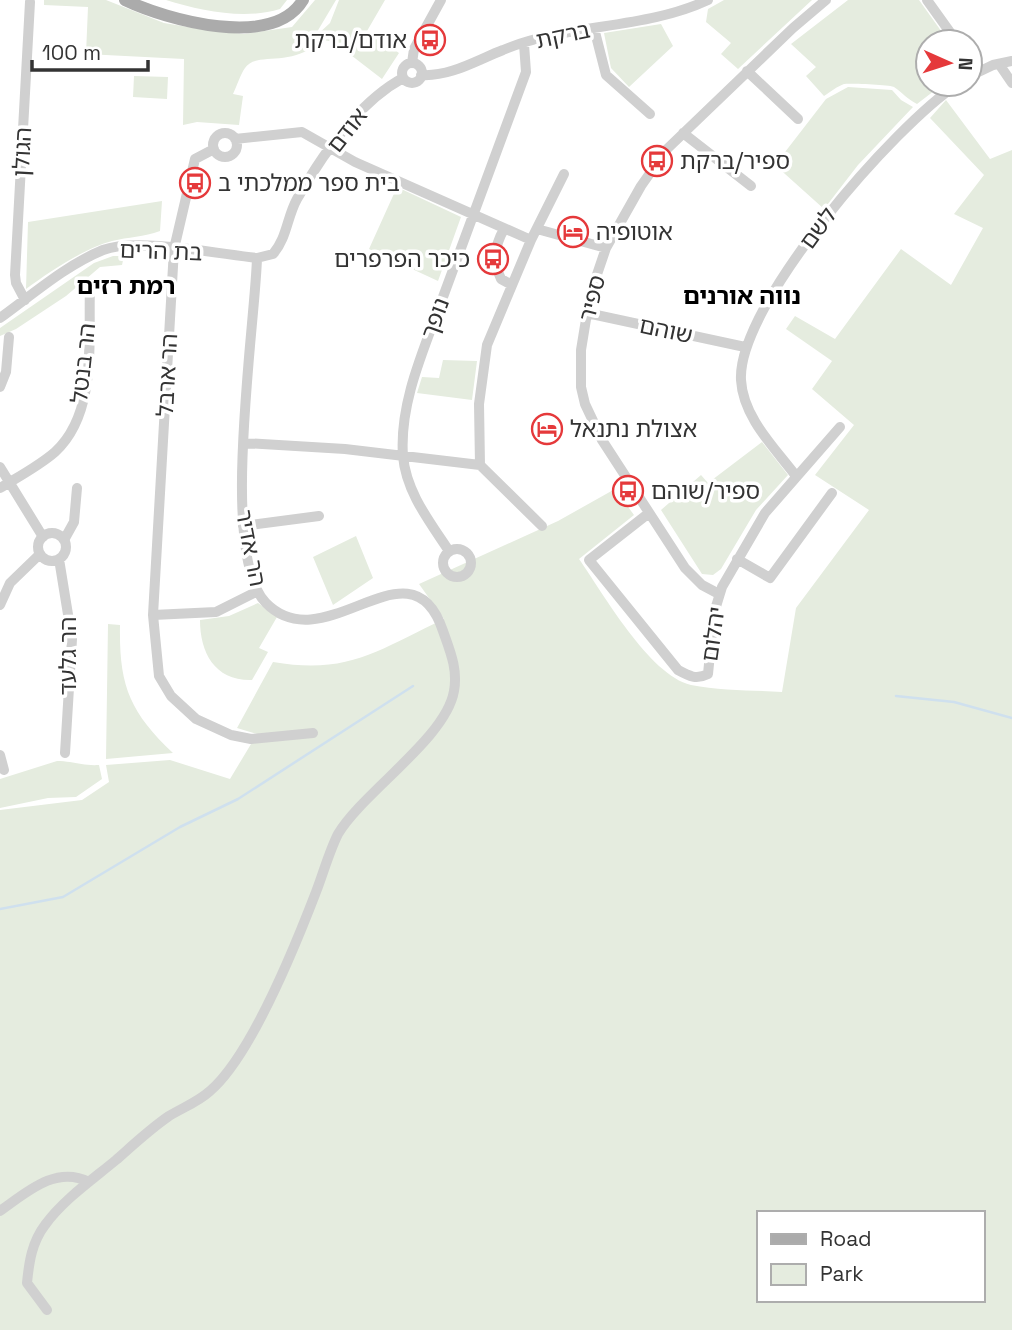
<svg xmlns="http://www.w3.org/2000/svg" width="1012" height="1330" font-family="'Space Grotesk','Noto Sans Hebrew',sans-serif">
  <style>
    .green { fill: #e5ecdf; fill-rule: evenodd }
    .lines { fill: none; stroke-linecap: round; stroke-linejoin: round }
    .stream { stroke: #cfe0ee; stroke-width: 2.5 }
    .minor { stroke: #d0d0d0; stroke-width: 10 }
    .major { stroke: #ababab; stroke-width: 12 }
    .labels { text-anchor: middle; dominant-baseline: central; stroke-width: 7; stroke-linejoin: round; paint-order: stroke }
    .street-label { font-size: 23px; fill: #333; stroke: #fff }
    .poi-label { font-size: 23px; fill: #333; stroke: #fff; text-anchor: start }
    .neighbourhood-label { font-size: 24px; font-weight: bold; fill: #000; stroke: #fff }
  </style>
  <rect width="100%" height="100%" fill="#fff"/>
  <path class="green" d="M44,0H106L164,23L206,30L244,34L292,27L315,0H336L317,32V43C291,68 256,51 245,68C240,75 237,86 233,94L243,96L239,125L197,122L183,125L184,59L86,54L88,7L44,5Z
    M166,0H287L280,9C245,20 201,11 166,0Z
    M339,0H385L367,31L399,53L382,79L334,42L318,39V34L330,23Z
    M724,0H812L738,69L721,54L731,43L706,22L708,9Z
    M848,0H919L949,42H928V84H943L917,104C907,99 903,93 894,87C892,85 848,83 844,84C838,86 830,92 824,96L806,76L816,67L791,44Z
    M661,24L673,46L629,87L611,68L604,33Z
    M134,76L168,77L167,99L133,97Z
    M848,87L892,90L901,100L913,107L858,165L824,209L775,165L826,99Z
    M946,100L990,159L1012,150V1330H0V810L82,800L109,782L106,765L170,760L230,779L257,734L237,728L273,662C349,675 378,650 444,619L419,584L558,521L615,489L634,515L579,559C603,593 649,675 691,685C720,691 753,690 782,692L796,608L869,510L815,475L854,425L812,389L832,361L786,329L795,316L835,339L901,249L951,285L983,228L954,214L984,175L930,118ZM758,1213H982V1300H758Z
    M397,187L461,217L438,281L369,249Z
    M162,201L160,231C144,237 128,237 112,241C85,248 49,272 26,289L28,222Z
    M113,256H124L122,265L100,267L66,296L16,329L0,336V328L94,263Z
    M443,360L477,361L472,400L417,393L422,377L439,378Z
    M762,442L788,475L756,510L721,569L713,575L702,574L661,510L701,475L708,483Z
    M356,536L373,578L333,605L313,557Z
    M258,603L277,617L259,648L268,652L252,680C215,681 200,653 200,620L229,616Z
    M108,624L120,625C119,685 129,711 173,753L106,759Z
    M57,761C73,761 82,766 99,765L102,779L76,797L48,798L0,808V779Z"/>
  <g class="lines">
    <path class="stream" d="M896,696L954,702L1012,718
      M0,909L63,897L180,827L238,799L413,686"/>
    <path class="minor" d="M927,0L957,42
      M594,28L606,75L650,114
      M970,61L978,72
      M412,63L414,49L441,0
      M402 73a10 10 0 1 1 20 0a10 10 0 1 1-20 0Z
      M999,64L1012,83
      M747,71L798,119
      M421,75C450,77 477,60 503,50C568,23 644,30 708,0
      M970,76L993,65L1012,61
      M683,133L751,186
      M213 145a12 12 0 1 1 24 0a12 12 0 1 1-24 0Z
      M235,139L302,132L355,162L531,240
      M214,149L195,159L174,249L153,615L159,676L171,696L196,719L231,735L251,739L313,733
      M504,229C494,247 493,261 501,279L512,285
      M537,229L606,248
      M25,300L16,283L15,275L30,2
      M587,313L745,347
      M0,318C32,295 66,265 103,250C137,237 219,254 257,258L273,254C287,238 287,217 297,199C322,155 357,103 403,78
      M0,387L6,372L9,337
      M244,443L345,449L480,465L542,526
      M480,465L479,404L487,345L531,240L564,174
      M0,467L43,537
      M796,476C774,447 743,417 741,380C737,305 896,124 958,84
      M0,488C18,477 39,466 55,452C98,413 88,338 90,285
      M649,513L589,560L678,670C689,676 696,680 708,674L714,613L722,587L765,513L840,427
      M243,526L319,516
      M38 547a14 14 0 1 1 28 0a14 14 0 1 1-28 0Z
      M64,540L74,522L77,488
      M443 563a14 14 0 1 1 28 0a14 14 0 1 1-28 0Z
      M449,551C430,522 406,492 403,456C399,402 425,347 443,297C470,222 498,147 526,72L524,44
      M59,559L72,639L65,753
      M737,559L770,578L832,493
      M719,594L702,585L685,568L602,440L585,404L581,387V350L590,295L606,248L641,186L667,149L793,28L826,0
      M0,605L10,583L40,554
      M153,615L216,612L256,592
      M0,755L4,770
      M0,1211C27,1192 56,1165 89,1182
      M47,1310L27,1283C29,1262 32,1242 45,1225C63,1200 92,1180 116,1160C133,1145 150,1129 169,1116C182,1108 198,1102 210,1091C251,1056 296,944 316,892C323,874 329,852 338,834C363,792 446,738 454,691C458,669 450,651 443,631C411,534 325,663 266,603C219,556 255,328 257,258"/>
    <path class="major" d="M125,0C167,20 273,50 303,0"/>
  </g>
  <defs>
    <g id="bus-ring" transform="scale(1.575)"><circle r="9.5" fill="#fff" stroke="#e5393b" stroke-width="1.5"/><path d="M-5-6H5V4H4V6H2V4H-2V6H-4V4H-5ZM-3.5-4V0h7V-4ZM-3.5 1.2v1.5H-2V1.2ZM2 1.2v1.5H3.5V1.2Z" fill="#e5393b"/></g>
    <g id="hotel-ring" transform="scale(1.575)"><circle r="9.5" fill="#fff" stroke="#e5393b" stroke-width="1.5"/><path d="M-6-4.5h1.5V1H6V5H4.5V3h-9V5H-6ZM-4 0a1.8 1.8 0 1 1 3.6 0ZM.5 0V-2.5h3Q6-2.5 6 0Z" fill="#e5393b"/></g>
  </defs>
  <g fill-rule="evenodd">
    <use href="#bus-ring" x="430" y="40"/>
    <use href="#bus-ring" x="657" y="161"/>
    <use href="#bus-ring" x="195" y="183"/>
    <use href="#hotel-ring" x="573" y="232"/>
    <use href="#bus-ring" x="493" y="259"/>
    <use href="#hotel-ring" x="547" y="429"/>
    <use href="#bus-ring" x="628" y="491"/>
  </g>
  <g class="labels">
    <g class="street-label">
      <text transform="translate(563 35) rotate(-12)">ברקת</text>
      <text transform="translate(347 130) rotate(-52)">אודם</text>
      <text transform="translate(22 152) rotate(-87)">הגולן</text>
      <text transform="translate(818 228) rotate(-54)">לשם</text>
      <text transform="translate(161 251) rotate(2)">בת הרים</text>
      <text transform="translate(592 298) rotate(-76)">ספיר</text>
      <text transform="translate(435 318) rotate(-70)">נופך</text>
      <text transform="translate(666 330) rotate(12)">שוהם</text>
      <text transform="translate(83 363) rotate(-84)">הר בנטל</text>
      <text transform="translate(167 375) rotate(-87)">הר ארבל</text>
      <text transform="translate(251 548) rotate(79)">הר אדיר</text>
      <text transform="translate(713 634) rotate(-82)">יהלום</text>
      <text transform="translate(68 656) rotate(-90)">הר גלעד</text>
    </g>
    <g class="poi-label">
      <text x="407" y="40" text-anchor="end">אודם/ברקת</text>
      <text x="680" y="161">ספיר/ברקת</text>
      <text x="218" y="183">בית ספר ממלכתי ב</text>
      <text x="596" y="232">אוטופיה</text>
      <text x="470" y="259" text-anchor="end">כיכר הפרפרים</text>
      <text x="570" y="429">אצולת נתנאל</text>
      <text x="651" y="491">ספיר/שוהם</text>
    </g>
    <g class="neighbourhood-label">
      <text x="126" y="285">רמת רזים</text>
      <text x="742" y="295">נווה אורנים</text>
    </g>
  </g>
  <rect x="757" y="1211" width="228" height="91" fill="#ffffff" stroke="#adadad" stroke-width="2"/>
  <rect x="771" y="1234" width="35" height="10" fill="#ababab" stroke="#adadad" stroke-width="2"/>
  <text x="820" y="1246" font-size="21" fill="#333333">Road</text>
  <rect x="771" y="1264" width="35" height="21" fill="#e5ecdf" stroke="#adadad" stroke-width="2"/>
  <text x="820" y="1281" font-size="21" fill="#333333">Park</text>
  <g transform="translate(949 63) rotate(93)"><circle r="33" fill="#ffffff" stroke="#adadad" stroke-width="2"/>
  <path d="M0-5L12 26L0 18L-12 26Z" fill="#e5393b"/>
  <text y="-10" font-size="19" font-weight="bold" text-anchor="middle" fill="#333333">N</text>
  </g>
  <path d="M32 60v10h116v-10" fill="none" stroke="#333333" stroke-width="3.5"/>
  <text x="42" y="60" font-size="21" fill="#333333" stroke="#ffffff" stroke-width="5" paint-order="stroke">100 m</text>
</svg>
